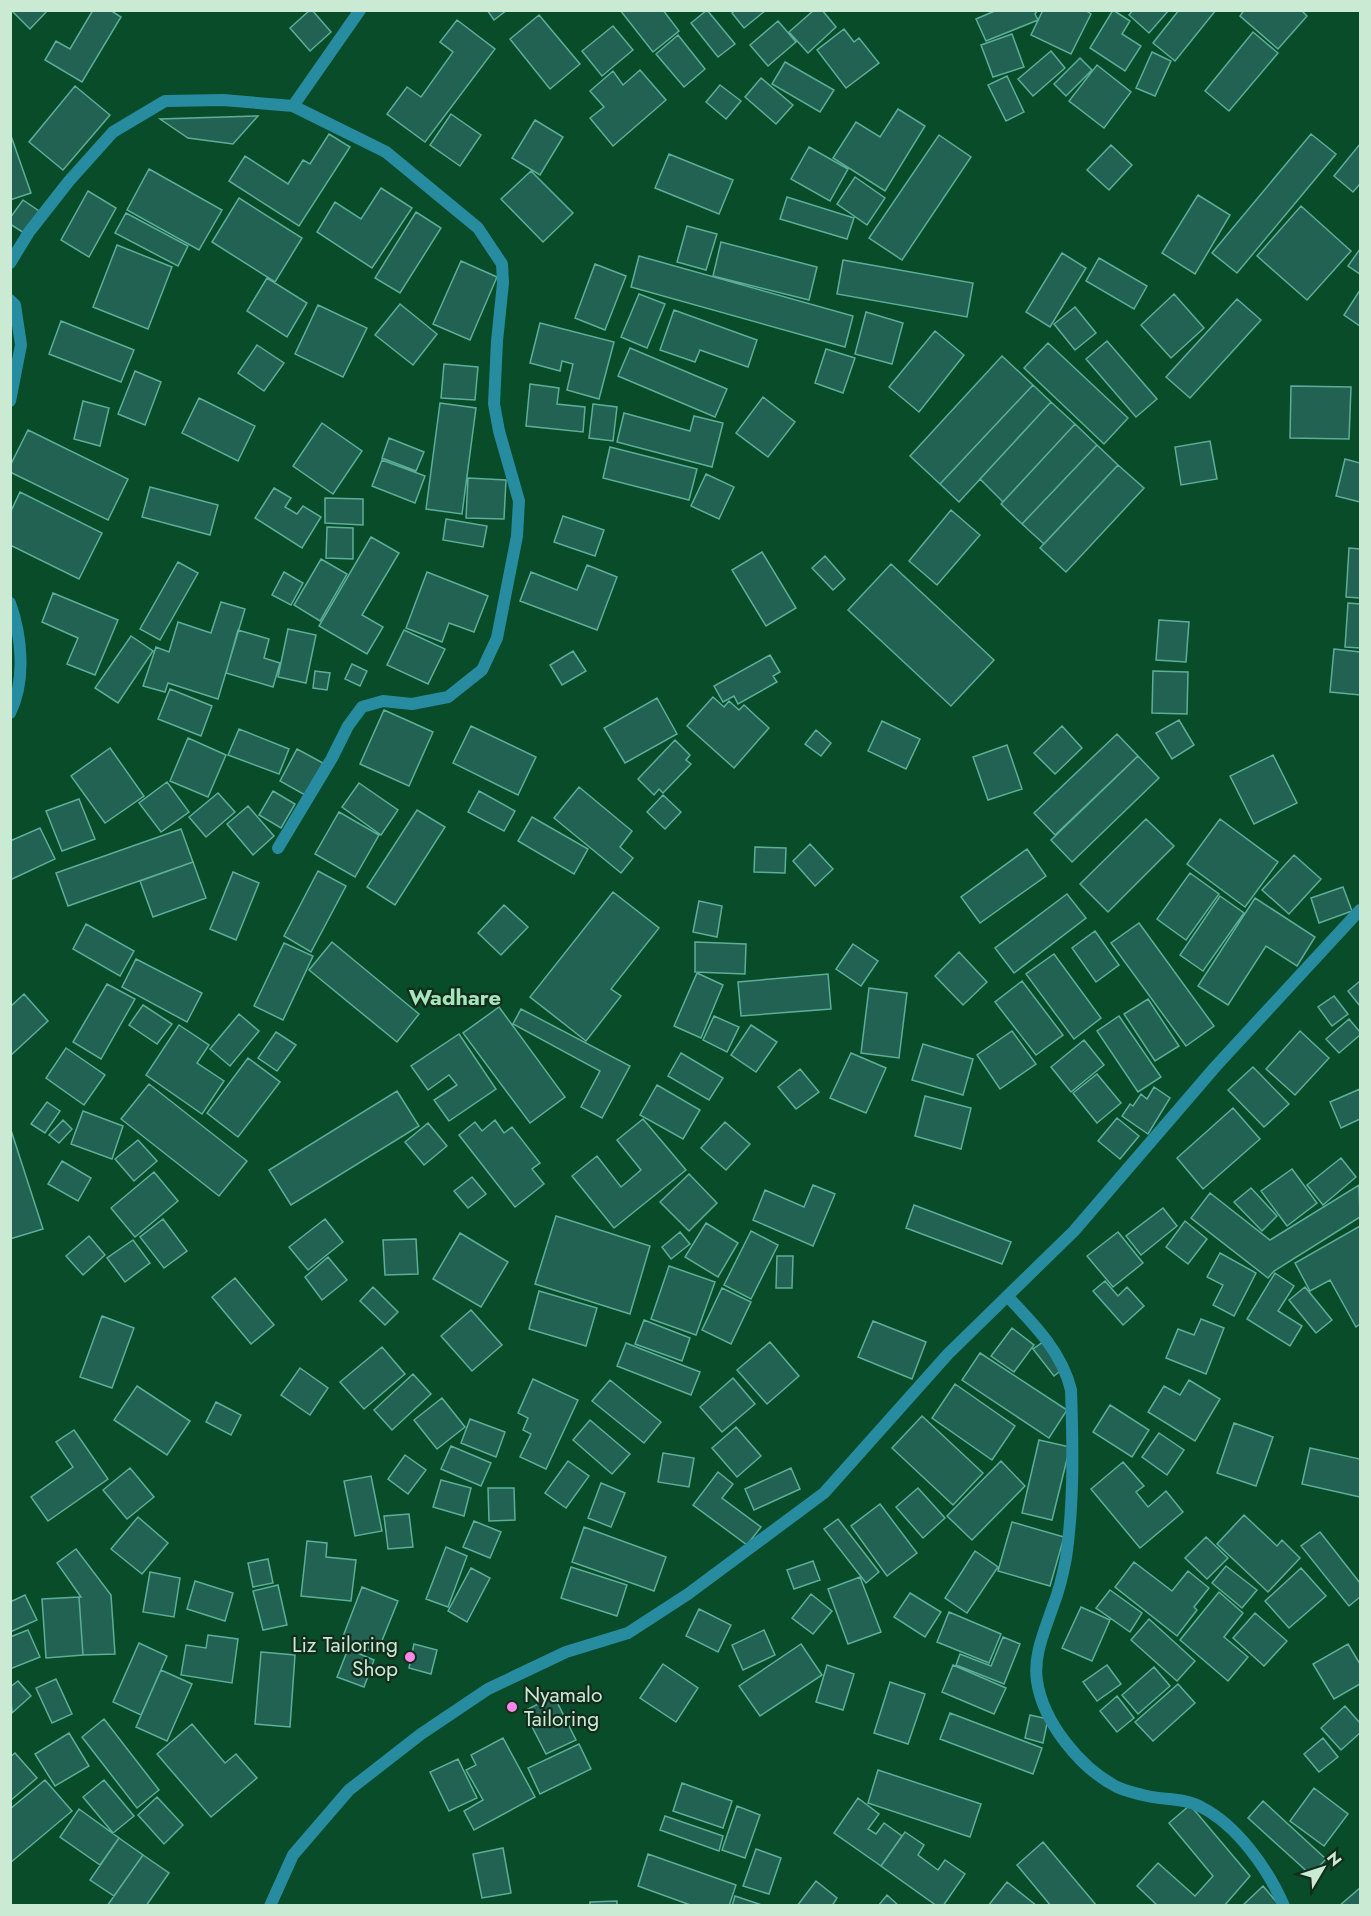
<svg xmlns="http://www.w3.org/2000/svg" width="1371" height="1916" font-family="Jost,sans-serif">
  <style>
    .building { fill: #226253; stroke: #5dae99; stroke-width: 1.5 }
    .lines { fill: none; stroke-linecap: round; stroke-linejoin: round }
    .minor { stroke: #278ca0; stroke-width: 12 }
    .poi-dot { fill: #fb87e6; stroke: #132c1c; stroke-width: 2 }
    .labels { text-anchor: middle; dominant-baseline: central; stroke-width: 4.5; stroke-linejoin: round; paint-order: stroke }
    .poi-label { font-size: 21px; fill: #cbead4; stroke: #132c1c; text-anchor: end }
    .neighbourhood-label { font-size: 22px; font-weight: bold; fill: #a7e6bb; stroke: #132c1c }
  </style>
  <rect width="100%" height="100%" fill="#084c29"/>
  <path class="building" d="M11,10H48L30,29Z
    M93,10H110L121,17L82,82L45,60L56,41L70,49Z
    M310,10H312L331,32L310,51L290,28Z
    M487,10H507L494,20Z
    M620,10H663L679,31L653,52Z
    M707,10L735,44L718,57L691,23Z
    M735,10H766L744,28L732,13Z
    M814,10H822L836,27L808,53L789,32Z
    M997,10H1038L1035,14L1038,20L986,41L976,19Z
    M1043,10H1085L1091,14L1071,54L1031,35Z
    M1113,10L1130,21L1122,34L1141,46L1125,71L1090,48Z
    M1133,10H1169L1149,33L1129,15Z
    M1179,10H1216L1175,61L1153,43Z
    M1244,10H1301L1307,16L1278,49L1240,16Z
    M539,15L580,64L550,89L510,39Z
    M457,20L495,49L425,142L387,114L407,87L421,97L453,52L440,42Z
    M778,21L796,42L768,66L750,45Z
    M613,26L633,50L602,76L582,51Z
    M844,29L854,42L859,38L879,63L846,88L817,50Z
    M1253,32L1278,53L1229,111L1205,91Z
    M1012,34L1024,67L993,77L981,45Z
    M678,35L705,69L684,87L656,54Z
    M1051,51L1065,68L1033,96L1018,79Z
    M1152,52L1171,61L1155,96L1136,88Z
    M1080,58L1092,70L1066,96L1054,84Z
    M785,62L834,90L820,112L772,84Z
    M1097,65L1131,92L1104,128L1069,101Z
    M640,70L666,100L613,146L590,118L604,107L590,91L613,71L623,85Z
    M1007,76L1024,112L1006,121L988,85Z
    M761,78L793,105L776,124L745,97Z
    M720,85L741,101L726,119L706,102Z
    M75,86L110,115L63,170L29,142Z
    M898,109L925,126L885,191L833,158L856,122L880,137Z
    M451,114L481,135L460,166L430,145Z
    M258,116L233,144L188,138L160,119Z
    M535,120L563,137L540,175L512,158Z
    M10,133L31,193L10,200Z
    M329,134L350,147L299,226L229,181L245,156L288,184L303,160L310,164Z
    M1311,134L1336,154L1237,273L1212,253Z
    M939,135L971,157L902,260L869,238Z
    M1360,144V184L1353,192L1334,176Z
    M1111,145L1132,165L1109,190L1087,170Z
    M809,147L848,169L830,201L791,179Z
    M669,154L733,180L719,214L655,188Z
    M149,169L222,210L199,250L127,210Z
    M531,171L573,213L543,242L501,199Z
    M855,177L885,198L867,225L837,204Z
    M381,188L412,208L372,268L317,232L335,202L361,219Z
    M88,191L116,208L89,257L61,240Z
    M1198,195L1230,215L1195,274L1162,253Z
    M787,197L854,218L847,239L780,219Z
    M239,198L302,238L275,282L212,242Z
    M23,200L39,211L24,233L10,224V218Z
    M1301,206L1351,251L1307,300L1257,256Z
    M416,212L441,228L400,293L375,278Z
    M126,213L188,246L178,266L115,233Z
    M687,226L717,234L706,270L677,262Z
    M721,242L817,267L809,300L713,276Z
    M117,245L172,267L148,329L93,307Z
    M1360,249V274L1348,266Z
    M1062,253L1086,268L1050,327L1026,312Z
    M639,256L853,316L845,347L631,287Z
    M1099,258L1147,286L1134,309L1086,281Z
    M843,260L973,283L967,317L837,294Z
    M461,261L497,277L470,340L433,324Z
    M595,264L626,276L605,330L575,318Z
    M267,278L307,303L287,337L247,311Z
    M1360,290V326L1344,315Z
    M639,294L665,304L647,348L621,337Z
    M1174,294L1204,328L1171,358L1141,325Z
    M1237,299L1261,320L1190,398L1166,377Z
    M400,304L437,334L413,365L375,335Z
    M318,305L367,328L343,377L295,354Z
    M1075,307L1096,333L1075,350L1054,324Z
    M674,310L757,340L748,367L700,350L695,362L660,350Z
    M866,312L903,323L892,364L855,354Z
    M61,321L134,350L121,382L49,354Z
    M540,323L614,342L599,399L567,390L573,364L562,361L560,371L530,363Z
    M935,331L964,355L919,412L889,387Z
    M1107,341L1157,399L1136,417L1086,359Z
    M1048,343L1128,418L1104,444L1024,368Z
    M257,345L284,363L264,391L238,373Z
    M630,348L727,389L715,417L618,376Z
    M826,349L855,358L843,393L815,383Z
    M1002,356L1033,385L940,484L910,456Z
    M444,364L478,367L475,400L441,398Z
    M135,371L161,382L145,425L118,414Z
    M530,384L559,388L557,404L585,407L583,432L526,426Z
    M1033,385L1051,402L959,502L940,484Z
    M1291,386L1351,387L1349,439L1290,438Z
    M763,397L795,422L768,457L736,433Z
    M199,398L255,426L238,461L182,433Z
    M83,401L109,408L100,446L74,439Z
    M1051,402L1075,424L1003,502L980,479Z
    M440,403L476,408L462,514L426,509Z
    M593,404L617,407L613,441L589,438Z
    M624,413L690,431L694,416L723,423L712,467L617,442Z
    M322,423L362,451L333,494L293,466Z
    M1075,424L1097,445L1022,524L1001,504Z
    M28,430L128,479L108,520L10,472V466Z
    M389,438L424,452L416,471L382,458Z
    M1210,441L1217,479L1181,485L1175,447Z
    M1097,445L1118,465L1044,544L1022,524Z
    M610,447L697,469L689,500L603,478Z
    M1345,459L1360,463V502L1336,496Z
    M382,460L425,476L415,503L372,486Z
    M1118,465L1144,488L1066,572L1040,548Z
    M706,474L734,487L719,519L691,506Z
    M468,478L506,480L504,519L466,518Z
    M150,487L218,505L210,535L142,517Z
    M274,488L291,498L285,507L297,514L303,506L321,517L302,548L255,518Z
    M20,492L102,533L79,579L10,545V513Z
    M325,498L363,499V525L325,523Z
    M951,510L980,535L937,585L909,561Z
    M563,516L604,530L595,556L554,542Z
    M446,519L487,526L483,547L443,540Z
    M327,527L353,528V559L326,558Z
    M371,537L399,553L362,615L383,627L367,654L319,626Z
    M1349,548L1360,549V598L1346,597Z
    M762,552L796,608L766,626L732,570Z
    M825,556L845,579L833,590L812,568Z
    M321,559L347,574L320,621L294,605Z
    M178,562L198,573L160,640L140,629Z
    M891,564L994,660L951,706L848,610Z
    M587,565L617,577L597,630L520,601L531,572L577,590Z
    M284,572L303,583L291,605L272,595Z
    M427,572L488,596L474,632L449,623L442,642L406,628Z
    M53,593L118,620L95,675L67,664L78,638L42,622Z
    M221,602L245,609L218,699L168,683L165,692L143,686L156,647L169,652L178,622L211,633Z
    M1348,603L1360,604V648L1345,647Z
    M1159,620L1189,622L1186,662L1156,660Z
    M288,629L316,635L306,683L278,677Z
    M238,630L269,639L264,658L280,663L273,687L226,673Z
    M404,630L445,649L428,684L387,665Z
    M131,636L153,651L118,703L95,688Z
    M1334,649L1360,652V695L1330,692Z
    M573,651L586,671L562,685L550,665Z
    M770,655L780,672L773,676L777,682L738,704L734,696L723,702L714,686Z
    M352,664L367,671L360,686L345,679Z
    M315,671L330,673L327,690L313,688Z
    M1153,671L1188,672L1187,714L1152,713Z
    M170,689L212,706L201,736L158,719Z
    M713,697L724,707L729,701L739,710L744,705L769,728L734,768L687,726Z
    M657,698L677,734L625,763L604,728Z
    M384,710L433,732L409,786L360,764Z
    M1179,720L1194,745L1172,759L1156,733Z
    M882,721L920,739L906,769L868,751Z
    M471,726L536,757L518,795L453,763Z
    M1062,726L1082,748L1055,774L1034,753Z
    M239,729L289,749L279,774L228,755Z
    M816,730L831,743L821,756L805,744Z
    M1117,734L1138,756L1055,835L1034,813Z
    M188,738L226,755L208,797L170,781Z
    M675,740L690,755L686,760L691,764L663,793L659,789L654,795L638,779Z
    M1007,745L1022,789L988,800L973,757Z
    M110,748L144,796L105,823L71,776Z
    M297,749L323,763L305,795L280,781Z
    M1273,755L1297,803L1254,824L1230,776Z
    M1138,756L1159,778L1072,862L1051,840Z
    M167,782L189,812L161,832L139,803Z
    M359,783L398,810L381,835L342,807Z
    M579,787L632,831L620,847L633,858L621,873L554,818Z
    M273,791L295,804L281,828L259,815Z
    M479,791L515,811L504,831L468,812Z
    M218,793L235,812L206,837L189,817Z
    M663,795L681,812L665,829L647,812Z
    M79,799L95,839L62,851L46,811Z
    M248,806L274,836L253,855L227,824Z
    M417,810L445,827L395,905L367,887Z
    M339,812L379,835L355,877L315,854Z
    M532,817L588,849L574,874L518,841Z
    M1146,819L1174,846L1108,912L1080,884Z
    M1220,819L1278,862L1245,907L1187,864Z
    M40,828L55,859L10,880V841Z
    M181,829L193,862L68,906L56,873Z
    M810,844L833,869L815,886L793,861Z
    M755,847L786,848L785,873L754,872Z
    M1027,849L1046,876L980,923L961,897Z
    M1294,855L1321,879L1289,914L1262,890Z
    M193,862L206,898L153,917L140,881Z
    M318,871L346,886L311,952L284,936Z
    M233,872L259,883L236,940L210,929Z
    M1190,873L1219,894L1186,940L1157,919Z
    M1343,887L1352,911L1319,923L1311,898Z
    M613,892L659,928L611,989L621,996L586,1041L530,997Z
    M1067,894L1086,918L1014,973L995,948Z
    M1220,896L1244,913L1203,971L1180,955Z
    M1255,898L1315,937L1297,966L1266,946L1228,1005L1198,986Z
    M699,901L722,906L717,937L693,932Z
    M504,905L528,927L501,955L478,933Z
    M1139,923L1214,1026L1186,1046L1111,943Z
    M86,924L134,951L120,976L73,949Z
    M1095,931L1119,965L1096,982L1072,948Z
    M332,942L419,1014L397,1042L309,970Z
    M695,942L746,944L745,974L695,972Z
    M284,943L313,956L283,1020L254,1006Z
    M853,944L878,961L861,986L836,969Z
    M959,952L987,982L963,1005L935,976Z
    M1054,954L1101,1018L1074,1039L1026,974Z
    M136,959L202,993L187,1022L122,987Z
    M697,973L723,985L701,1038L674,1026Z
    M828,974L831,1009L741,1016L738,982Z
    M1022,981L1063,1035L1036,1055L995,1002Z
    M1360,981V1006L1348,991Z
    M107,984L135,999L101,1059L73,1042Z
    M869,988L907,993L899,1058L861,1053Z
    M24,994L48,1021L10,1056V1007Z
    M1334,996L1348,1014L1332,1026L1318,1007Z
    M1148,999L1179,1046L1155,1061L1124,1014Z
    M143,1005L172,1024L157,1044L129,1025Z
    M499,1007L565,1097L530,1123L463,1033Z
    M521,1009L630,1066L602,1118L581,1107L600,1071L513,1024Z
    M239,1014L259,1031L230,1066L210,1049Z
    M714,1016L739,1027L727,1052L703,1040Z
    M1119,1016L1161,1077L1138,1092L1097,1031Z
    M1349,1019L1360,1032V1035L1339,1053L1326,1039Z
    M179,1025L209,1045L197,1063L224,1081L202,1114L146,1075Z
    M751,1025L777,1042L756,1072L731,1055Z
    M1012,1031L1036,1064L1000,1089L977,1055Z
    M1300,1031L1329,1058L1295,1095L1266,1069Z
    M276,1032L296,1045L277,1071L258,1058Z
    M459,1034L496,1089L449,1121L434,1100L457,1085L449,1075L428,1090L411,1066Z
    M1084,1040L1104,1065L1071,1092L1051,1067Z
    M923,1044L973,1059L963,1095L912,1080Z
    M66,1048L105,1075L84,1105L46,1078Z
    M681,1053L723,1078L709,1100L668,1076Z
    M851,1053L886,1068L866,1113L830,1098Z
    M248,1058L280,1082L238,1137L207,1113Z
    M1253,1067L1289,1104L1264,1127L1228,1090Z
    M800,1069L819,1092L796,1109L778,1087Z
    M1097,1074L1121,1103L1097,1123L1073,1093Z
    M149,1084L247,1161L219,1196L121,1119Z
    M657,1085L700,1110L683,1139L640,1115Z
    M1154,1087L1170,1098L1148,1134L1122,1116L1130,1104L1133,1106L1141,1094L1147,1099Z
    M1360,1089V1119L1341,1128L1330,1102Z
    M397,1091L419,1126L291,1205L269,1170Z
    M925,1096L971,1108L961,1149L915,1136Z
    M47,1102L60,1111L45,1133L31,1124Z
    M1233,1108L1260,1139L1203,1189L1177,1158Z
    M83,1111L123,1126L112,1159L71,1144Z
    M1117,1118L1139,1136L1120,1159L1098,1141Z
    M643,1119L686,1170L614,1228L572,1176L597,1156L621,1187L641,1170L617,1140Z
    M63,1120L72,1129L59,1143L49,1135Z
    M495,1120L504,1133L512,1127L540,1163L532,1169L544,1184L515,1207L459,1135L475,1122L482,1131Z
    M725,1122L750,1144L726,1170L701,1148Z
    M428,1123L447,1146L424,1165L405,1142Z
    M10,1127L43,1229L10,1239Z
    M138,1140L157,1161L134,1181L115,1159Z
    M1341,1158L1356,1177L1323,1205L1307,1185Z
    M62,1161L91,1178L78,1201L48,1184Z
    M1292,1169L1317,1203L1287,1226L1261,1191Z
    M154,1172L178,1201L135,1237L111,1208Z
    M689,1174L717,1203L689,1231L660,1202Z
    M472,1177L486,1194L468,1208L454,1191Z
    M813,1185L835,1194L813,1246L753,1220L765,1190L804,1207Z
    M1359,1185L1360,1217L1274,1271L1268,1278L1191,1218L1210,1193L1270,1240Z
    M1251,1188L1277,1216L1262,1231L1234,1202Z
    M914,1205L1011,1242L1002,1264L906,1228Z
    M1163,1208L1177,1226L1141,1255L1126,1236Z
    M556,1216L650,1246L630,1314L535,1284Z
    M163,1219L187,1251L164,1268L140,1237Z
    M325,1219L343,1242L308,1270L289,1247Z
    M1185,1221L1207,1239L1188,1264L1166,1247Z
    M706,1223L738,1243L718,1277L685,1257Z
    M1360,1226V1324L1356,1327L1330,1280L1310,1291L1295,1263Z
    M751,1231L778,1245L751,1299L724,1285Z
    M680,1232L690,1244L671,1259L662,1247Z
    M1118,1232L1143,1263L1113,1287L1087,1256Z
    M460,1233L508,1262L481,1307L433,1279Z
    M89,1236L105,1255L83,1275L66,1256Z
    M416,1239L418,1274L385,1275L383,1240Z
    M133,1240L150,1263L125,1282L107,1258Z
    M1220,1253L1256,1273L1234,1316L1213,1305L1223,1285L1207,1277Z
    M777,1256H793L792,1288H776Z
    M328,1257L347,1280L322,1300L305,1277Z
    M669,1266L715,1282L696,1335L651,1319Z
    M1275,1273L1294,1286L1278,1311L1302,1326L1290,1346L1247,1319Z
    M235,1278L274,1325L251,1344L212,1297Z
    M1105,1281L1118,1296L1127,1287L1144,1306L1123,1325L1093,1291Z
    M373,1287L398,1312L385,1325L360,1301Z
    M1305,1287L1332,1320L1316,1333L1289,1300Z
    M722,1288L751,1302L731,1344L702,1330Z
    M539,1291L597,1308L586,1346L529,1329Z
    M471,1310L502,1345L472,1371L441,1336Z
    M102,1316L134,1328L112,1388L80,1377Z
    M1201,1319L1224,1328L1206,1374L1166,1358L1178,1329L1194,1335Z
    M644,1320L690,1338L682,1361L635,1344Z
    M873,1321L926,1342L912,1379L858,1357Z
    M1012,1328L1034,1345L1014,1372L991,1356Z
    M770,1342L799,1376L767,1404L737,1370Z
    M1043,1342L1064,1368L1054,1376L1033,1349Z
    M626,1343L700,1372L691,1395L617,1366Z
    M382,1347L405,1374L364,1409L340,1382Z
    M980,1353L1067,1410L1049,1438L962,1380Z
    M300,1368L328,1388L310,1415L281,1395Z
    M413,1374L431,1394L392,1430L374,1410Z
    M733,1378L755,1404L722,1432L700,1407Z
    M533,1379L578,1400L546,1469L520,1457L531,1434L523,1430L528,1418L518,1413Z
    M610,1380L661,1422L644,1443L592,1401Z
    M1189,1380L1220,1399L1195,1441L1148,1412L1164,1386L1180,1395Z
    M955,1384L1015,1426L992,1460L932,1418Z
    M137,1386L190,1421L167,1455L114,1420Z
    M442,1398L465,1427L437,1449L414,1420Z
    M216,1402L241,1415L231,1435L206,1422Z
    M1110,1405L1149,1430L1132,1457L1093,1432Z
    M922,1416L983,1473L953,1505L892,1448Z
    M470,1419L505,1432L496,1457L461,1443Z
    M590,1420L630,1454L612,1474L573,1440Z
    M1234,1423L1273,1437L1256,1486L1217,1473Z
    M736,1427L761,1456L737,1477L712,1448Z
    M74,1430L108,1479L48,1521L31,1497L73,1467L56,1442Z
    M1159,1433L1184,1450L1167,1475L1142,1457Z
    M1039,1440L1070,1447L1052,1520L1022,1513Z
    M451,1446L491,1463L481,1486L441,1469Z
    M1310,1448L1360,1459V1497L1302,1484Z
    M663,1453L694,1458L689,1487L658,1482Z
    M405,1455L426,1470L408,1494L388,1479Z
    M568,1461L589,1476L566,1508L545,1493Z
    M1001,1461L1025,1486L972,1540L947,1516Z
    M1123,1462L1144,1486L1136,1492L1148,1507L1166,1491L1183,1512L1140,1548L1091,1489Z
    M130,1468L154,1497L127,1519L103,1490Z
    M791,1468L800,1489L754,1510L745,1489Z
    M718,1472L733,1484L722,1498L761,1527L747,1545L693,1505Z
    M371,1476L382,1531L355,1536L344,1481Z
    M441,1480L471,1488L464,1516L433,1507Z
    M601,1483L625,1493L611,1527L588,1518Z
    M488,1488H514L515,1520L489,1521Z
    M918,1488L945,1518L923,1538L896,1507Z
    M880,1504L917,1553L887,1576L851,1526Z
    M409,1514L413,1547L388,1549L384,1516Z
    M1244,1515L1277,1546L1282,1540L1300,1558L1268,1592L1217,1544Z
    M138,1517L168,1543L142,1574L111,1549Z
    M838,1519L879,1572L866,1583L824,1529Z
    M474,1521L501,1532L490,1558L463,1547Z
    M1012,1522L1064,1537L1050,1586L998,1571Z
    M584,1527L666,1557L654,1591L572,1562Z
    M1320,1532L1360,1583V1597L1349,1606L1301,1546Z
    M1206,1537L1228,1558L1207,1579L1185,1558Z
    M307,1541L327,1543L326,1557L356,1560L351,1601L301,1596Z
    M446,1547L467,1556L448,1607L426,1599Z
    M76,1549L111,1595L115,1654L83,1655L79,1597H81L57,1563Z
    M975,1551L998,1567L967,1613L945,1598Z
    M268,1559L273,1583L253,1587L248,1563Z
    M813,1561L820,1580L794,1589L787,1570Z
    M1134,1562L1172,1591L1188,1571L1209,1588L1194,1607L1197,1610L1177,1636L1115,1587Z
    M1226,1566L1257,1590L1242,1608L1212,1583Z
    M571,1567L627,1585L617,1616L561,1598Z
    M471,1568L490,1578L467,1622L448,1611Z
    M1301,1568L1326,1596L1289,1628L1265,1601Z
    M150,1572L180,1578L174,1617L143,1612Z
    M860,1577L881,1632L848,1644L828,1589Z
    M195,1581L233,1593L225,1621L187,1609Z
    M278,1585L287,1625L263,1630L253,1591Z
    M362,1587L398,1601L377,1653L342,1639Z
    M1110,1590L1142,1613L1130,1632L1096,1608Z
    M1219,1592L1243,1613L1224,1637L1248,1657L1228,1681L1180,1640Z
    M910,1593L941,1612L925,1637L894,1617Z
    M811,1594L832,1611L813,1634L792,1618Z
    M25,1595L37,1620L10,1632V1602Z
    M79,1597L83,1655L46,1658L42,1599Z
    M1081,1607L1110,1620L1092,1661L1062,1648Z
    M699,1609L731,1625L718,1652L686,1636Z
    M949,1612L1001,1634L989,1663L937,1642Z
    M1255,1613L1287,1641L1264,1666L1233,1638Z
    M1149,1619L1195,1661L1177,1681L1131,1640Z
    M28,1630L40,1657L10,1669V1637Z
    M764,1630L775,1655L743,1670L732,1645Z
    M208,1635L238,1639L232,1683L181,1675L186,1645L206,1648Z
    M1003,1637L1020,1644L1004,1684L956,1665L960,1654L991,1666Z
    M139,1643L167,1656L141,1715L113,1702Z
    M414,1644L437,1650L431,1674L409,1668Z
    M801,1644L822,1675L760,1716L739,1686Z
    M1348,1644L1360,1664V1684L1334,1699L1313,1664Z
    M348,1649L374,1660L364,1687L337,1677Z
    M261,1652L295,1655L290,1727L255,1724Z
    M663,1664L698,1688L676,1722L640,1698Z
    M827,1665L854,1674L843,1710L816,1702Z
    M953,1665L1006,1688L994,1714L942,1692Z
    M1107,1665L1121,1684L1097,1701L1083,1682Z
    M1154,1667L1170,1686L1138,1714L1122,1695Z
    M161,1670L192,1684L167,1741L136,1727Z
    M56,1679L72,1714L52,1723L36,1688Z
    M18,1681L31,1696L12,1713L10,1687Z
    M890,1682L925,1694L908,1744L874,1733Z
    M1178,1684L1195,1703L1153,1741L1135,1722Z
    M554,1696L576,1740L546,1754L524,1711Z
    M1117,1696L1134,1718L1117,1732L1100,1711Z
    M1345,1706L1360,1723V1733L1341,1750L1321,1728Z
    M950,1713L1042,1748L1033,1774L940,1739Z
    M1030,1715L1048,1719L1043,1743L1025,1738Z
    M104,1719L159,1790L137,1808L82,1737Z
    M192,1724L225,1763L236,1754L257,1778L211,1817L157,1754Z
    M69,1733L89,1766L55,1786L35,1754Z
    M503,1738L535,1797L474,1830L464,1811L483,1800L466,1770L476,1765L471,1755Z
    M1323,1738L1338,1757L1319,1772L1304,1754Z
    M579,1744L591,1769L540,1794L528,1768Z
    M15,1753L37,1778L10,1801V1757Z
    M458,1759L477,1798L449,1811L430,1772Z
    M878,1770L981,1804L970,1837L868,1803Z
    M45,1780L72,1811L10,1863V1809Z
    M104,1780L134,1816L113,1833L83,1797Z
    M682,1783L732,1801L723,1828L673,1811Z
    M1314,1788L1348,1814L1324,1846L1290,1821Z
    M157,1797L183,1825L164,1844L138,1815Z
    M858,1798L879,1814L868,1829L876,1834L884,1823L902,1836L881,1866L834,1833Z
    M1263,1801L1326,1859L1311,1875L1248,1818Z
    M1190,1805L1250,1876L1224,1906H1158L1137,1886L1158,1863L1195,1896L1213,1876L1169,1823Z
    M737,1806L760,1815L745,1858L722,1850Z
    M79,1809L119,1838L100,1865L60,1837Z
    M665,1816L723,1836L719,1851L660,1830Z
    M905,1832L924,1845L918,1855L938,1870L945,1860L965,1874L943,1906H937L881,1866Z
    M119,1838L143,1855L114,1896L90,1880Z
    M1043,1842L1097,1906H1051L1017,1865Z
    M503,1848L511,1893L482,1898L473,1854Z
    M756,1849L781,1858L769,1894L743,1886Z
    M648,1854L736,1885L729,1906H693L638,1886Z
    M143,1855L169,1873L146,1906H107Z
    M816,1881L837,1898L832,1906H797Z
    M1007,1882L1037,1906H988Z
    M1263,1886L1280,1906H1242Z
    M1360,1888V1906H1339Z
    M887,1895L899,1906H878Z
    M735,1896L762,1905V1906H732Z
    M617,1901V1906H590V1902Z"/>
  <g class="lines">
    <path class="minor" d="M293,106L360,10
      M10,263L29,232L69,181L113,132L165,101L223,100L293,106L386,152L478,228L502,264L503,283L497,341L494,404L499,431L519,501L517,536L497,638L482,670L448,697L412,704L383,701L362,707L348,726L332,758L278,848
      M10,300L15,305L21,345L10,401
      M10,603C22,636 26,681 10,713
      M1007,1296C1033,1323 1062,1352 1071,1390C1073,1446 1074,1503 1066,1558C1063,1574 1059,1591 1053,1606C1045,1630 1033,1655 1037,1681C1043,1722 1080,1768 1117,1787C1126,1791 1138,1794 1147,1796C1164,1800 1185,1798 1201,1807C1237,1825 1268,1869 1284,1906
      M270,1906L293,1855L349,1790L421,1734L488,1689L566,1652L628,1633L688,1594L824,1493L948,1354L1074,1231L1216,1066L1360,910"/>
  </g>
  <g class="poi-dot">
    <circle cx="410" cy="1657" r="6"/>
    <circle cx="512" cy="1707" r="6"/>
  </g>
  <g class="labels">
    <g class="poi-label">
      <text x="398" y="1645">Liz Tailoring<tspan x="398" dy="24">Shop</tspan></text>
      <text x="524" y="1695" text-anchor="start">Nyamalo<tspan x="524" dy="24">Tailoring</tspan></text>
    </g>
    <g class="neighbourhood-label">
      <text x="455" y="997">Wadhare</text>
    </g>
  </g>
  <rect width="1371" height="1916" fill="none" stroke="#cbead4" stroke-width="24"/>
  <g transform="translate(1323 1868) rotate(51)" stroke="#132c1c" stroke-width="4.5" paint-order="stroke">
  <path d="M0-4.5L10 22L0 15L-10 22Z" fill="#cbead4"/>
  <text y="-9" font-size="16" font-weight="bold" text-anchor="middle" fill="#cbead4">N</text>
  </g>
</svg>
